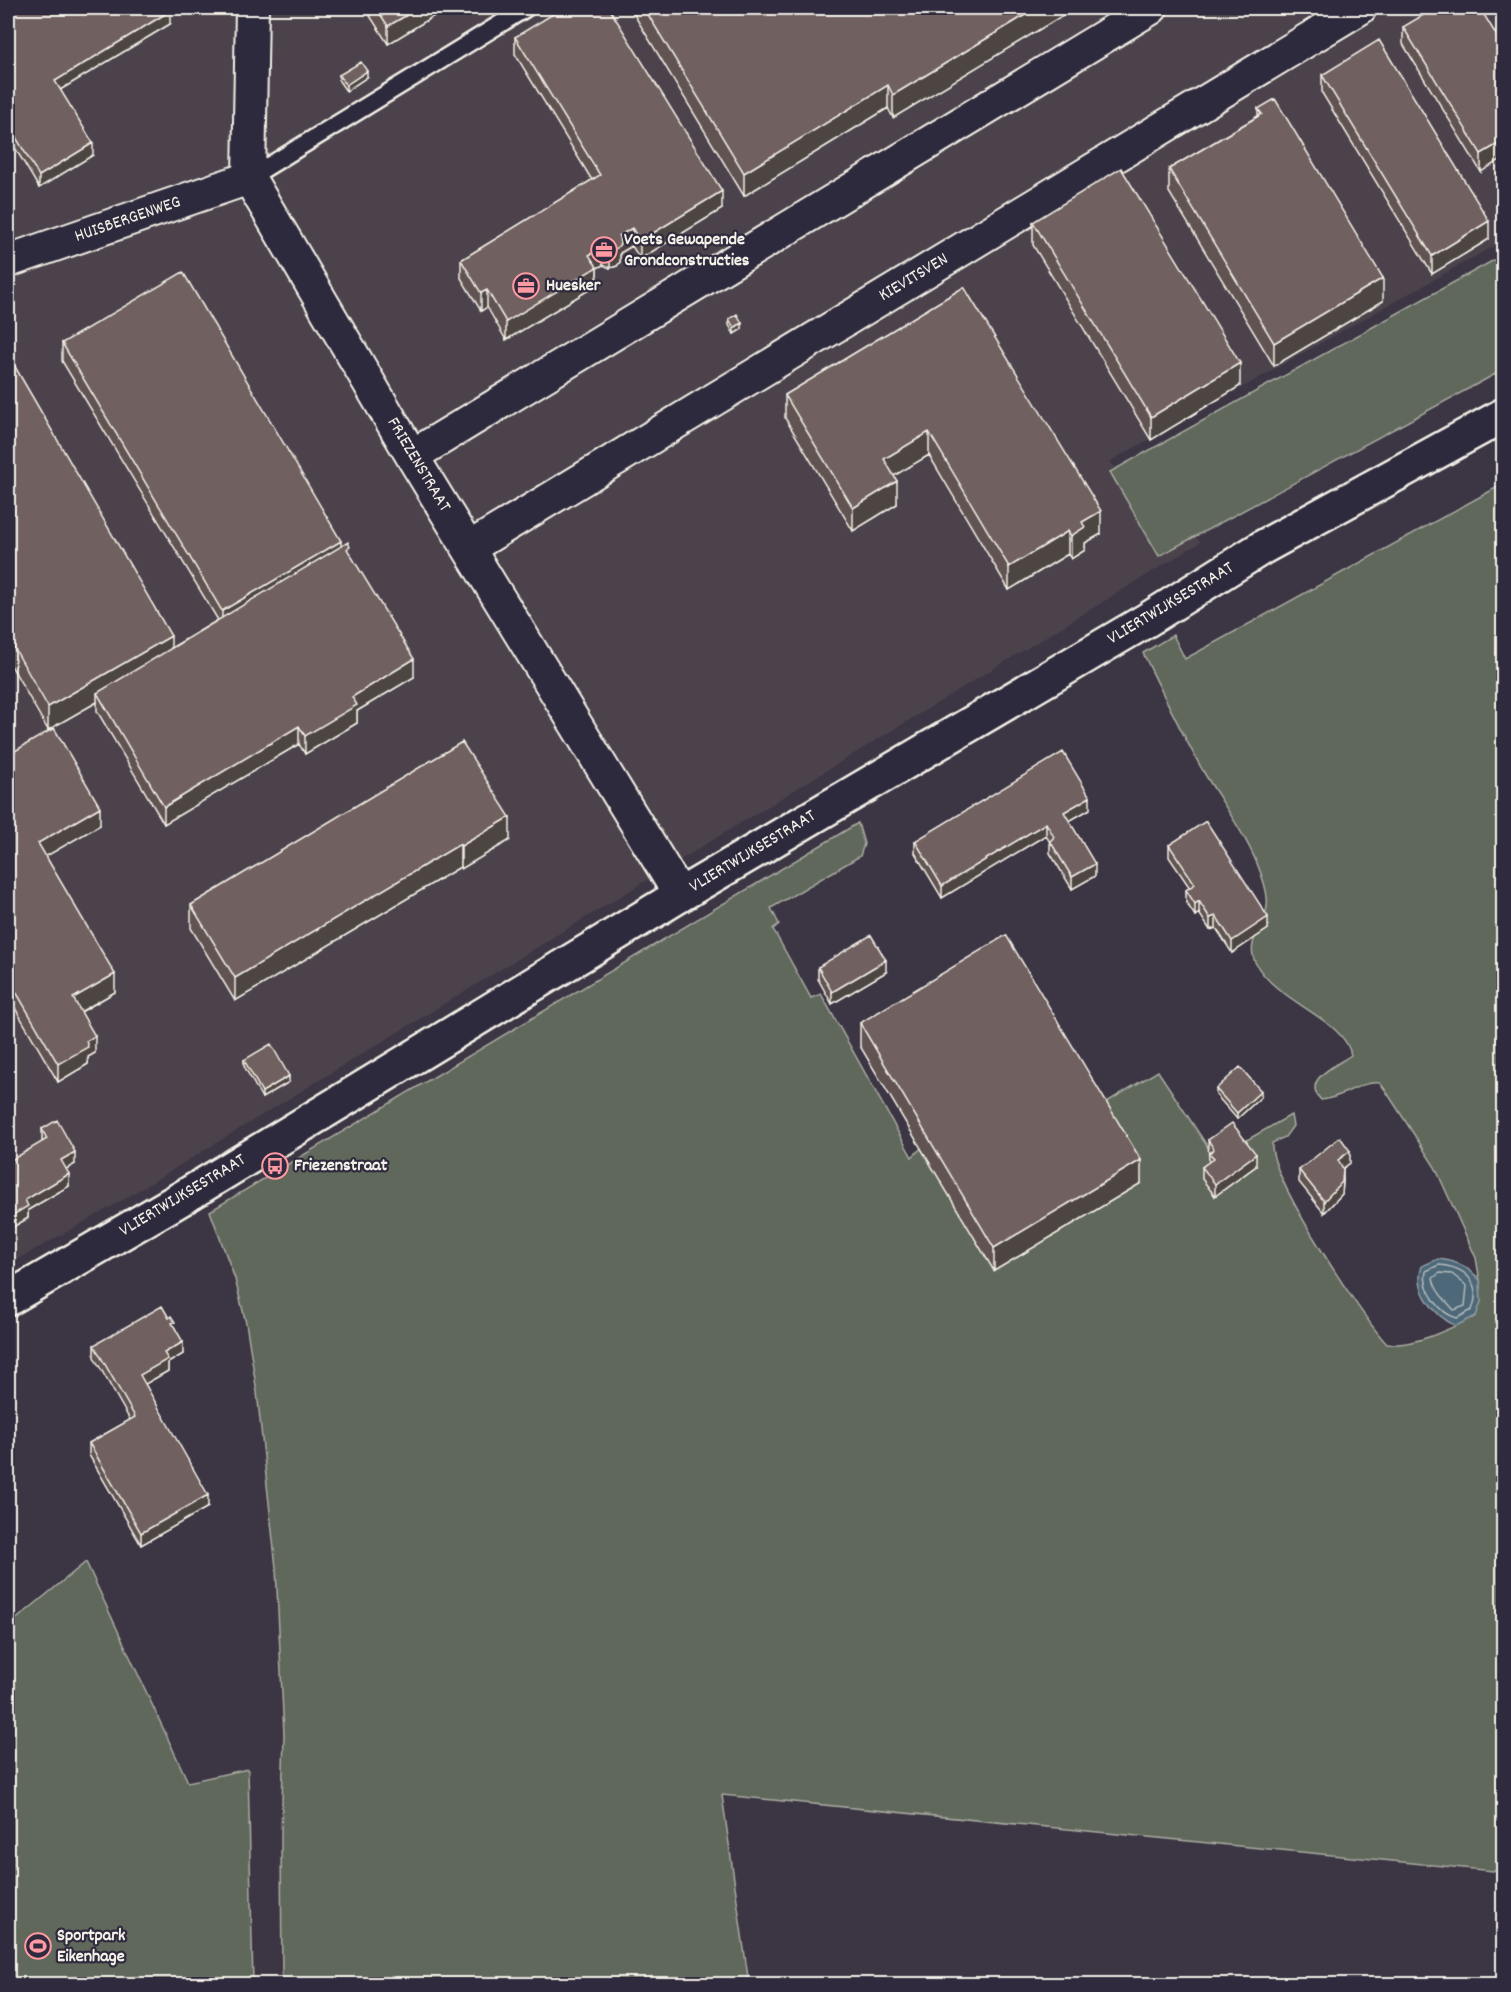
<svg xmlns="http://www.w3.org/2000/svg" width="1511" height="1992" font-family="Dekko,sans-serif">
  <style>
    .built { fill: #4c424c }
    .green { fill: #60685b; stroke: #aaaca2; stroke-width: 1.5 }
    .water { fill: #4e6778; stroke: #909ea5; stroke-width: 1.5 }
    .lines { fill: none; stroke-linecap: round; stroke-linejoin: round }
    .shore { stroke: #b2babb; stroke-width: 1.5 }
    .lane-casing { stroke: #f4f1e8; stroke-width: 21 }
    .street-casing { stroke: #f4f1e8; stroke-width: 36 }
    .secondary-casing { stroke: #f4f1e8; stroke-width: 38 }
    .lane { stroke: #2f2a3d; stroke-width: 16 }
    .street { stroke: #2f2a3d; stroke-width: 32 }
    .secondary { stroke: #2f2a3d; stroke-width: 33 }
    .wall { fill: #605351; stroke: #f4f1e8; stroke-width: 1.5 }
    .shaded-wall { fill: #4e4442; stroke: #f4f1e8; stroke-width: 1.5 }
    .building { fill: #70615e; stroke: #f4f1e8; stroke-width: 1.5 }
    .labels { text-anchor: middle; dominant-baseline: central; stroke-width: 4.5; stroke-linejoin: round; paint-order: stroke }
    .street-label { font-size: 18px; fill: #f4f1e8; stroke: #2f2a3d }
    .poi-label { font-size: 18px; font-weight: bold; fill: #f4f1e8; stroke: #2f2a3d; text-anchor: start }
  </style>
  <rect width="100%" height="100%" fill="#3c3544"/>
  <filter id="ink" filterUnits="userSpaceOnUse"><feTurbulence type="fractalNoise" baseFrequency=".0167" numOctaves="2"/><feDisplacementMap in="SourceGraphic" scale="12" xChannelSelector="R" yChannelSelector="G"/><feConvolveMatrix kernelMatrix="1 2 1 2 8 2 1 2 1" color-interpolation-filters="sRGB"/></filter>
  <g filter="url(#ink)">
    <path class="built" d="M8,8H1503V241L1109,462L1201,542L123,1200L8,1265Z"/>
    <path class="green" d="M1503,255V370L1159,556L1110,472Z
      M1503,484V1872L722,1795L749,1984H282L281,1836L284,1735L276,1568L257,1392L246,1323L235,1279L210,1211L858,823L864,844L860,856L771,908L779,924L773,929L811,998L821,994L912,1157L939,1131L1013,1159L1158,1071L1215,1158L1291,1115L1293,1126L1285,1137L1272,1143C1269,1177 1361,1316 1387,1344C1415,1347 1451,1328 1476,1316L1481,1287L1476,1258L1435,1167L1386,1091L1380,1083C1361,1080 1341,1099 1321,1100C1301,1079 1336,1066 1351,1055C1345,1019 1275,1002 1255,962C1245,940 1266,925 1267,906C1268,900 1266,890 1264,883C1253,844 1224,806 1203,771C1181,732 1162,692 1143,653L1173,635L1185,659Z
      M86,1562L188,1782L248,1769L253,1984H8V1626Z"/>
    <path class="water" d="M1438,1259C1457,1261 1467,1266 1480,1280L1481,1302L1476,1316L1456,1326C1435,1316 1413,1290 1422,1266Z"/>
    <g class="lines">
      <path class="shore" d="M1439,1265C1466,1267 1482,1283 1472,1310L1457,1318C1440,1314 1422,1289 1426,1271Z
        M1440,1273L1452,1274L1467,1286L1465,1306L1454,1310C1445,1300 1435,1291 1433,1278Z"/>
      <g class="lane-casing">
        <path id="lane" d="M249,178L526,8"/>
      </g>
      <g class="street-casing">
        <path id="street" d="M252,8L249,178L412,456L680,895
          M8,261L249,178
          M412,456L1151,8
          M469,548L1360,8"/>
      </g>
      <g class="secondary-casing">
        <path id="secondary" d="M8,1299L182,1198L680,895L1147,620L1263,547L1504,415"/>
      </g>
      <use href="#lane" class="lane"/>
      <use href="#street" class="street"/>
      <use href="#secondary" class="secondary"/>
    </g>
    <path class="wall" d="M8,8L170,24L60,90L93,155L39,188L8,136Z
      M365,8H447L388,44Z
      M630,8H1075L893,118L888,108L744,196Z
      M1403,27L1503,46L1481,172L1403,44Z
      M515,37L722,209L640,259L632,246L620,253V262L617,266L610,268L603,265L597,268V285L506,340L487,307L481,311L461,278V260L592,180L515,54Z
      M339,75L367,77L346,91L339,81Z
      M1322,75L1489,239L1432,274L1322,93Z
      M1258,109L1383,301L1274,366L1169,192V169L1258,116Z
      M1033,222L1240,386L1151,440L1033,245Z
      M964,287L1101,534L1085,543V550L1071,559L1068,554L1009,590L929,455L894,475L897,504L853,531L785,418V395Z
      M729,319L742,329L734,334L729,325Z
      M62,343L341,546L350,554L414,677L357,711V723L305,754L299,744L164,824L97,711V702L48,730L8,660V369L171,648L218,620L62,361Z
      M462,742L510,840L461,869L460,867L235,1001L191,928V905Z
      M8,755L100,825L46,856L115,992L81,1012L95,1053L88,1057V1064L58,1082L8,996Z
      M1090,809L1069,821L1095,876L1072,889L1050,853V843L1046,835L942,898L915,853V841Z
      M1169,845L1268,929L1232,953L1216,928L1210,930L1199,913L1195,916L1186,902V890L1190,888L1169,857Z
      M818,967L886,972L832,1004L818,979Z
      M860,1023L1141,1183L994,1271L860,1046Z
      M244,1060L289,1082L262,1098L244,1066Z
      M1216,1089L1261,1097L1237,1119L1216,1095Z
      M42,1129L75,1164L66,1169L69,1186L28,1210V1218L8,1230L42,1142Z
      M1208,1140L1256,1166L1215,1196L1202,1179V1167L1209,1162Z
      M1350,1163L1342,1168L1343,1182L1342,1194L1324,1213L1299,1182V1170Z
      M175,1328L183,1354L168,1363V1371L145,1384L208,1507L141,1545L89,1455V1443L130,1420L94,1357V1345Z"/>
    <path class="shaded-wall" d="M419,8H447L388,44V26Z
      M1037,8H1075L893,118V95Z
      M170,11V24L55,93V81Z
      M367,71V77L346,91V85Z
      M888,85V108L744,196V173Z
      M1503,141V158L1481,172V154Z
      M93,143V155L39,188V176Z
      M722,191V209L640,259V241Z
      M1489,221V239L1432,274V256Z
      M632,228V246L620,253V262L617,266L610,268V251L619,236Z
      M603,247V265L597,268V285L506,340V322L589,255Z
      M1383,278V301L1274,366V343Z
      M487,290V307L481,311V293Z
      M742,323V329L734,334V328Z
      M1240,363V386L1151,440V417Z
      M929,432V455L884,482V459Z
      M897,481V504L853,531V508Z
      M1101,511V534L1085,543V550L1071,559V536L1082,522Z
      M1068,531V554L1009,590V567Z
      M341,541V559L222,628V611Z
      M171,636V659L97,693V702L48,730V707Z
      M414,659V677L357,711V723L305,754V736L352,697Z
      M299,726V744L164,824V807Z
      M1090,797V809L1064,824V812Z
      M100,807V825L38,861V843Z
      M510,817V840L461,869V846Z
      M1046,823V835L942,898V886Z
      M460,844V867L235,1001V978Z
      M1095,864V876L1072,889V877Z
      M1199,901V913L1195,916V904Z
      M1216,916V928L1210,930V918Z
      M1268,917V929L1232,953V941Z
      M886,960V972L832,1004V992Z
      M115,974V992L73,1016V998Z
      M95,1036V1053L88,1057V1064L58,1082V1064L86,1041Z
      M289,1076V1082L262,1098V1092Z
      M1261,1091V1097L1237,1119V1113Z
      M1350,1151V1163L1338,1172V1160Z
      M75,1152V1164L61,1172V1160Z
      M1256,1154V1166L1215,1196V1184Z
      M1141,1160V1183L994,1271V1248Z
      M1343,1170V1182L1342,1194L1324,1213V1201Z
      M69,1174V1186L28,1210V1218L8,1230V1218L25,1200Z
      M183,1342V1354L168,1363V1371L140,1387V1375L164,1353Z
      M208,1495V1507L141,1545V1533Z"/>
    <path class="building" d="M8,8H168L170,11L55,81L93,143L39,176L8,124Z
      M376,8H419L388,26Z
      M563,8H609L722,191L640,241L632,228L619,236L620,244L617,248L610,251L603,247L589,255L597,267L506,322L487,290L481,293L461,260L600,175L515,37Z
      M644,8H1037L893,95L888,85L744,173Z
      M1435,8H1480L1503,46V141L1481,154L1403,27Z
      M1379,40L1489,221L1432,256L1322,75Z
      M361,62L367,71L346,85L339,75Z
      M1275,99L1383,278L1274,343L1169,169L1262,114L1258,109Z
      M1121,168L1240,363L1151,417L1033,222Z
      M183,272L341,541L222,611L62,343Z
      M964,287L1101,511L1082,522L1085,527L1071,536L1068,531L1009,567L929,432L884,459L897,481L853,508L785,395Z
      M737,314L742,323L734,328L729,319Z
      M14,365L171,636L48,707L8,637V369Z
      M348,542L350,547L347,549L414,659L352,697L357,705L305,736L299,726L164,807L97,693Z
      M54,728L100,807L38,843L115,974L73,998L95,1036L86,1041L88,1047L58,1064L8,978V755Z
      M462,742L510,817L461,846L460,844L235,978L191,905Z
      M1063,752L1090,797L1064,812L1095,864L1072,877L1050,841L1054,837L1046,823L942,886L915,841Z
      M1206,821L1268,917L1232,941L1216,916L1210,918L1199,901L1195,904L1186,890L1195,884L1169,845Z
      M871,935L886,960L832,992L818,967Z
      M1006,935L1141,1160L994,1248L860,1023Z
      M271,1044L289,1076L262,1092L244,1060Z
      M1240,1067L1261,1091L1237,1113L1216,1089Z
      M57,1120L75,1152L61,1160L69,1174L25,1200L28,1206L8,1218V1162L47,1139L42,1129Z
      M1232,1123L1256,1154L1215,1184L1202,1167L1214,1158L1209,1153L1214,1149L1208,1140Z
      M1340,1137L1350,1151L1338,1160L1343,1170L1342,1182L1324,1201L1299,1170Z
      M162,1306L169,1318L171,1316L175,1322L172,1323L183,1342L164,1353L168,1359L140,1375L208,1495L141,1533L89,1443L135,1417L94,1345Z"/>
  </g>
  <defs>
    <g id="office-ring" transform="scale(1.35)"><circle r="9.5" fill="#2f2a3d" stroke="#ff9aa2" stroke-width="1.5"/><path d="M-6-3h4V-5.5h4V-3h4V5H-6ZM-1-4.5V-3h2v-1.5ZM-6 0V1H6V0Z" fill="#ff9aa2"/></g>
    <g id="bus-ring" transform="scale(1.35)"><circle r="9.5" fill="#2f2a3d" stroke="#ff9aa2" stroke-width="1.5"/><path d="M-5-6H5V4H4V6H2V4H-2V6H-4V4H-5ZM-3.5-4V0h7V-4ZM-3.5 1.2v1.5H-2V1.2ZM2 1.2v1.5H3.5V1.2Z" fill="#ff9aa2"/></g>
    <g id="stadium-ring" transform="scale(1.35)"><circle r="9.5" fill="#2f2a3d" stroke="#ff9aa2" stroke-width="1.5"/><path d="M0-5a6.5 5 0 1 0 0 10a6.5 5 0 1 0 0-10ZM-3.5-1.8h7v3.6h-7Z" fill="#ff9aa2"/></g>
  </defs>
  <g fill-rule="evenodd">
    <use href="#office-ring" x="604" y="250"/>
    <use href="#office-ring" x="526" y="286"/>
    <use href="#bus-ring" x="275" y="1166"/>
    <use href="#stadium-ring" x="38" y="1946"/>
  </g>
  <g class="labels">
    <g class="street-label">
      <text transform="translate(128 220) rotate(-19)">HUISBERGENWEG</text>
      <text transform="translate(914 278) rotate(-31)">KIEVITSVEN</text>
      <text transform="translate(418 465) rotate(59)">FRIEZENSTRAAT</text>
      <text transform="translate(1171 604) rotate(-31)">VLIERTWIJKSESTRAAT</text>
      <text transform="translate(753 852) rotate(-31)">VLIERTWIJKSESTRAAT</text>
      <text transform="translate(183 1196) rotate(-31)">VLIERTWIJKSESTRAAT</text>
    </g>
    <g class="poi-label">
      <text x="624" y="240">Voets Gewapende<tspan x="624" dy="21">Grondconstructies</tspan></text>
      <text x="546" y="286">Huesker</text>
      <text x="294" y="1166">Friezenstraat</text>
      <text x="57" y="1936">Sportpark<tspan x="57" dy="21">Eikenhage</tspan></text>
    </g>
  </g>
  <rect width="1511" height="1992" fill="none" stroke="#2f2a3d" stroke-width="30"/>
  <rect x="15" y="15" width="1481" height="1962" fill="none" stroke="#f4f1e8" stroke-width="2" filter="url(#ink)"/>
</svg>
